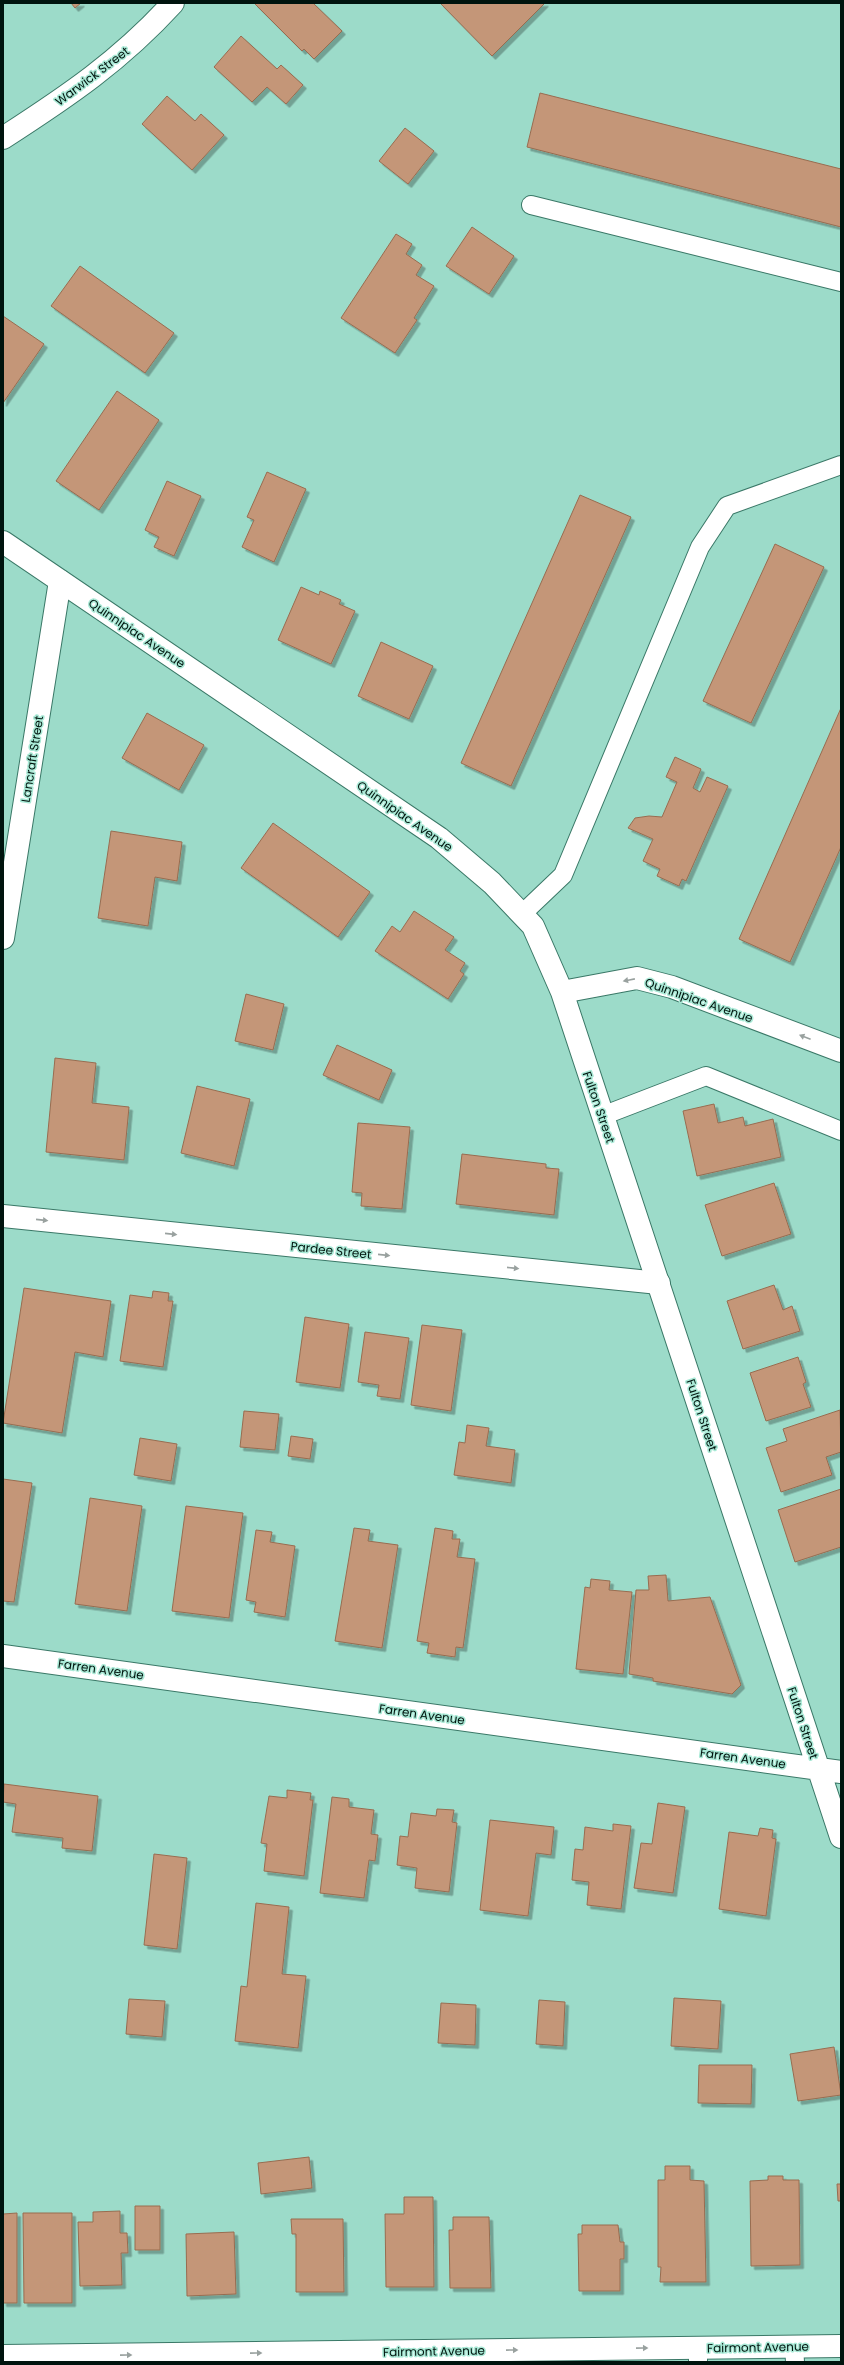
<svg xmlns="http://www.w3.org/2000/svg" width="844" height="2365" font-family="Poppins,sans-serif">
  <style>
    .building { fill: #c49678; stroke: #986c50; filter: url(#shadow) }
    .lines { fill: none; stroke-linecap: round; stroke-linejoin: round }
    .lane-casing { stroke: #3a7867; stroke-width: 20 }
    .street-casing { stroke: #3a7867; stroke-width: 24 }
    .secondary-casing { stroke: #3a7867; stroke-width: 24 }
    .lane { stroke: #fff; stroke-width: 18 }
    .street { stroke: #fff; stroke-width: 22 }
    .secondary { stroke: #fff; stroke-width: 22 }
    .oneway { fill: #99a19f }
    .labels { text-anchor: middle; dominant-baseline: central; stroke-width: 3; stroke-linejoin: round; paint-order: stroke }
    .street-label { font-size: 12px; fill: #00140e; stroke: #a9e9d6 }
  </style>
  <defs>
    <filter id="shadow"><feDropShadow dx="3.5" dy="3.5" stdDeviation="0" flood-color="#0004"/></filter>
  </defs>
  <rect width="100%" height="100%" fill="#9cdbc9"/>
  <path class="building" d="M71,3H81L75,8Z
    M254,3H313L342,31L314,59L304,49L302,51Z
    M440,3H545L492,56Z
    M241,36L277,69L281,65L303,85L286,104L267,87L252,102L214,67Z
    M540,93L841,169V227L527,147Z
    M167,96L195,121L201,114L224,135L192,170L142,124Z
    M405,128L434,151L408,184L379,161Z
    M472,227L514,256L489,294L446,266Z
    M396,234L412,244L406,254L422,265L416,275L434,286L414,318L417,320L395,353L341,318Z
    M80,266L174,333L145,373L51,306Z
    M3,316L44,344L3,403Z
    M117,391L159,420L99,510L56,481Z
    M267,472L306,489L274,562L242,547L254,520L247,517Z
    M167,481L201,496L174,556L154,547L159,537L145,530Z
    M580,495L631,517L511,786L461,763Z
    M775,544L824,567L751,723L703,701Z
    M301,587L319,595L320,591L341,600L339,604L355,611L331,664L278,640Z
    M381,642L433,666L409,719L358,696Z
    M841,708V847L790,962L739,939Z
    M147,713L204,745L179,790L122,758Z
    M675,757L701,769L693,788L700,792L707,777L728,786L686,881L682,879L679,886L657,876L660,869L643,861L653,839L628,828L635,818L649,816L662,817L677,782L666,777Z
    M273,823L370,892L338,937L241,868Z
    M111,831L182,842L177,881L155,877L148,926L98,918Z
    M414,911L454,937L445,950L465,963L460,971L464,974L448,999L375,951L392,926L400,932Z
    M246,994L284,1004L273,1050L235,1041Z
    M337,1045L392,1070L379,1100L323,1075Z
    M55,1058L96,1063L92,1103L129,1107L124,1160L46,1152Z
    M197,1086L250,1099L234,1166L181,1153Z
    M714,1104L718,1123L743,1117L745,1126L773,1119L781,1157L697,1176L683,1111Z
    M358,1123L410,1127L402,1209L361,1206L362,1193L352,1192Z
    M462,1154L546,1164V1168L559,1169L554,1215L456,1204Z
    M774,1183L791,1234L722,1256L705,1205Z
    M774,1285L783,1310L792,1306L800,1331L743,1349L727,1301Z
    M24,1288L111,1301L103,1357L75,1352L62,1433L3,1423Z
    M153,1291L169,1293L168,1301H173L163,1367L120,1361L130,1295L152,1298Z
    M305,1317L349,1324L340,1388L296,1382Z
    M422,1325L462,1330L451,1411L411,1405Z
    M365,1332L409,1338L400,1399L377,1396L379,1385L358,1382Z
    M798,1357L806,1382L803,1384L811,1407L766,1421L750,1373Z
    M840,1410L841,1452L826,1457L832,1475L781,1492L766,1448L787,1441L783,1429Z
    M244,1411L279,1414L275,1450L240,1447Z
    M467,1425L489,1428L486,1446L515,1450L511,1483L454,1475L459,1442L465,1443Z
    M291,1436L313,1439L310,1459L288,1456Z
    M140,1438L177,1444L171,1481L134,1475Z
    M3,1479L32,1483L14,1602L3,1601Z
    M841,1489V1547L795,1562L778,1510Z
    M90,1498L142,1506L127,1611L75,1604Z
    M186,1506L243,1513L229,1618L172,1611Z
    M354,1528L370,1530L368,1541L398,1545L382,1648L335,1641Z
    M435,1528L453,1531L452,1539H460L457,1557L475,1559L463,1648L456,1647L455,1657L427,1653L429,1643L417,1641Z
    M256,1530L272,1532L270,1542L295,1546L285,1617L254,1612L256,1602L246,1600Z
    M666,1575L668,1601L710,1597L741,1685L732,1694L653,1681V1678L629,1674L636,1590H649L648,1576Z
    M591,1579L610,1581L609,1590L632,1592L623,1674L576,1669L585,1587L590,1588Z
    M4,1784L98,1796L92,1851L62,1848L63,1838L12,1832L16,1804L3,1802Z
    M287,1790L311,1793L310,1800H313L304,1876L264,1871L267,1844L261,1843L269,1796L287,1798Z
    M332,1797L349,1799V1807L374,1810L371,1834L378,1835L375,1861L369,1860L364,1898L320,1893Z
    M658,1803L685,1807L673,1893L634,1888L641,1843L652,1844Z
    M437,1809L454,1810L452,1822L457,1823L449,1892L415,1888L417,1868L397,1865L400,1836L408,1837L411,1813L436,1816Z
    M490,1820L554,1827L551,1855L536,1853L528,1916L480,1910Z
    M613,1824L631,1826L621,1909L587,1905L589,1882L572,1880L575,1849L583,1850L585,1827L613,1831Z
    M760,1828L773,1830L772,1838L776,1839L766,1916L719,1909L729,1832L758,1836Z
    M154,1854L187,1858L177,1949L144,1945Z
    M256,1903L289,1907L282,1974L306,1976L298,2048L235,2041L241,1986L247,1987Z
    M674,1998L721,2001L718,2049L671,2046Z
    M129,1999L165,2001L162,2037L126,2034Z
    M539,2000L565,2002L563,2046L536,2044Z
    M441,2003L476,2005L475,2045L438,2043Z
    M834,2047L841,2095L798,2101L790,2054Z
    M699,2065H752L751,2104L698,2103Z
    M309,2157L312,2188L261,2194L258,2163Z
    M665,2166H690V2180L704,2181L706,2282H660L661,2267H658V2180H665Z
    M768,2176H783V2180H799L800,2265L751,2266L750,2181L768,2180Z
    M837,2184H841V2201H838Z
    M404,2197H433L434,2287H386L385,2214H404Z
    M135,2206H160V2250H135Z
    M120,2211V2233H127L128,2253H121L122,2285L80,2286L78,2222H93V2212Z
    M17,2213V2303H3V2214Z
    M23,2213H72V2303H24Z
    M453,2217H489L491,2288H450L449,2230H453Z
    M291,2219H343L344,2292H296V2234H292Z
    M582,2225H618L620,2242H624V2259H620V2291H579L578,2234H582Z
    M234,2232L236,2294L187,2296L186,2234Z"/>
  <g class="lines">
    <g class="lane-casing">
      <path id="lane" d="M531,205L841,282
        M521,915L563,875L700,547L727,506L841,465
        M602,1116L706,1076L841,1131
        M794,2346L795,2362
        M698,2347V2362"/>
    </g>
    <g class="street-casing">
      <path id="street" d="M3,138C68,96 120,61 173,3
        M3,938L60,581
        M3,1216L659,1283
        M3,2356L841,2346"/>
    </g>
    <g class="secondary-casing">
      <path id="secondary" d="M3,542L439,838L492,883L533,926L562,992L841,1837
        M562,992L637,978L672,987L841,1051
        M3,1656L841,1772"/>
    </g>
    <use href="#lane" class="lane"/>
    <use href="#street" class="street"/>
    <use href="#secondary" class="secondary"/>
  </g>
  <defs><path id="oneway-solid" d="M-6-.8H1V-3.2L6.5 0L1 3.2V.8H-6Z"/></defs>
  <g class="oneway">
    <use href="#oneway-solid" transform="translate(629 980) rotate(169)"/>
    <use href="#oneway-solid" transform="translate(805 1037) rotate(-159)"/>
    <use href="#oneway-solid" transform="translate(42 1220) rotate(6)"/>
    <use href="#oneway-solid" transform="translate(171 1234) rotate(6)"/>
    <use href="#oneway-solid" transform="translate(384 1255) rotate(6)"/>
    <use href="#oneway-solid" transform="translate(513 1268) rotate(6)"/>
    <use href="#oneway-solid" transform="translate(642 2348) rotate(-1)"/>
    <use href="#oneway-solid" transform="translate(512 2350) rotate(-1)"/>
    <use href="#oneway-solid" transform="translate(256 2353) rotate(-1)"/>
    <use href="#oneway-solid" transform="translate(126 2355) rotate(-1)"/>
  </g>
  <g class="labels">
    <g class="street-label">
      <text transform="translate(92 76) rotate(-37)">Warwick Street</text>
      <text transform="translate(137 633) rotate(34)">Quinnipiac Avenue</text>
      <text transform="translate(32 759) rotate(-81)">Lancraft Street</text>
      <text transform="translate(405 816) rotate(35)">Quinnipiac Avenue</text>
      <text transform="translate(699 1000) rotate(19)">Quinnipiac Avenue</text>
      <text transform="translate(599 1107) rotate(71)">Fulton Street</text>
      <text transform="translate(331 1250) rotate(6)">Pardee Street</text>
      <text transform="translate(702 1415) rotate(72)">Fulton Street</text>
      <text transform="translate(101 1669) rotate(8)">Farren Avenue</text>
      <text transform="translate(422 1714) rotate(8)">Farren Avenue</text>
      <text transform="translate(803 1723) rotate(72)">Fulton Street</text>
      <text transform="translate(743 1758) rotate(8)">Farren Avenue</text>
      <text transform="translate(758 2347) rotate(-1)">Fairmont Avenue</text>
      <text transform="translate(434 2351) rotate(-1)">Fairmont Avenue</text>
    </g>
  </g>
  <rect width="844" height="2365" fill="none" stroke="#00140e" stroke-width="8"/>
</svg>
